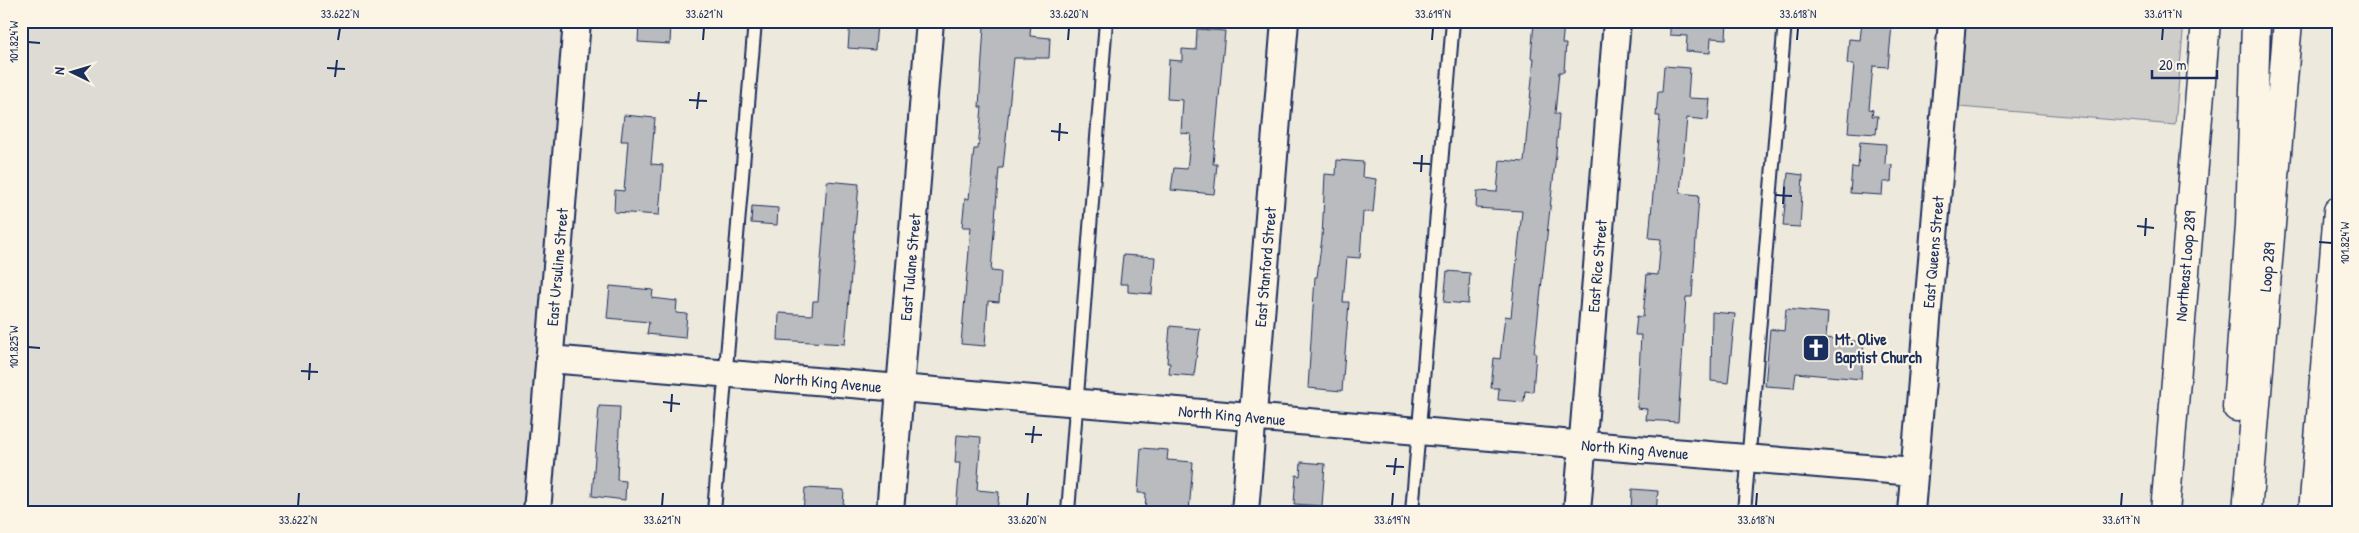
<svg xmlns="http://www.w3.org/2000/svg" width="2359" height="533" font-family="'Patrick Hand',sans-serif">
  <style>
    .built { fill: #dedbd4 }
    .green { fill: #cfcdca; stroke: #757e94 }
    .building { fill: #babbbe; stroke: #1b2f5e }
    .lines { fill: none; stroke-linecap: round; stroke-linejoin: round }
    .lane-casing { stroke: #1b2f5e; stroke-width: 16 }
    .street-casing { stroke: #1b2f5e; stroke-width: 30 }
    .secondary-casing { stroke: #1b2f5e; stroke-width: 31 }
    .highway-casing { stroke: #1b2f5e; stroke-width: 31 }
    .lane { stroke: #fcf5e5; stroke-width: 12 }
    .street { stroke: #fcf5e5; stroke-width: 26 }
    .secondary { stroke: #fcf5e5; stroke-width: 28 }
    .highway { stroke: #fcf5e5; stroke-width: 28 }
    .ticks { fill: none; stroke: #1b2f5e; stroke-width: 2 }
    .labels { text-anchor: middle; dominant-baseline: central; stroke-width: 4.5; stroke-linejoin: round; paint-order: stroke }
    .street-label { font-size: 16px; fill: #1b2f5e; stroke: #fcf5e5 }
    .poi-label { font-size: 16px; font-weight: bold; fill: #1b2f5e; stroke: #fcf5e5; text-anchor: start }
    .neatline { fill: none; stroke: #1b2f5e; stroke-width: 2 }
    .ticks-label { font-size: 12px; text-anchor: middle; fill: #1b2f5e }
  </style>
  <rect width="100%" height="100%" fill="#eee9dd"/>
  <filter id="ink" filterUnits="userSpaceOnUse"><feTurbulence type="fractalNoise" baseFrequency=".02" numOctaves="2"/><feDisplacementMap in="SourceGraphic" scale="10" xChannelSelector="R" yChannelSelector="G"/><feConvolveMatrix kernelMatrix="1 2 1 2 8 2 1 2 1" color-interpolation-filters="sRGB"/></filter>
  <g filter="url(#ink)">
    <path class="built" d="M21,21H564L524,512H21Z"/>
    <path class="green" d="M1966,21H2184L2175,125L1959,107Z"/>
    <path class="building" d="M639,21L671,22L670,44L638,42Z
      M850,21H877L875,50L848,48Z
      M987,21H1031L1030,36L1050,38L1049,58H1014L1003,168H999L991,271L1001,272L999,302L988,301L985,346L961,344L971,227H962L965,198L969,199L974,149H978L982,107H979L984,26L987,27Z
      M1670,21H1727L1726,39L1711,38L1710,53L1686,51L1687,36L1670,35Z
      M1534,22L1564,24L1562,44H1566L1564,72H1559L1555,114H1559L1556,154L1534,353H1536L1533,392L1525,391L1524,402L1498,400L1499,388H1491L1494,358L1500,359L1505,316L1511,317L1522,211L1476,208L1477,191L1497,192L1500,160L1524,162L1534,58H1531Z
      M1862,22L1892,25L1888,67L1873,66L1869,109L1873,110L1872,116H1878L1876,134L1848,132L1854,64H1847L1849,39L1860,40Z
      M1197,29L1225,31L1213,164H1217L1214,194L1171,190L1174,168L1187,169L1191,134L1181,133L1183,100L1167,99L1169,60L1182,61V49L1196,50Z
      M1664,66L1690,68L1688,98L1710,99L1708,120L1687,118L1680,193L1699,195L1692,297H1686L1678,422L1646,420L1647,409L1637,408L1641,335H1635L1637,316L1643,317L1647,274L1658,275L1661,239L1649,238L1660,116H1656L1658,92H1662Z
      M624,115L655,118L651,164L663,165L659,215L614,212L615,190L624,191L628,141H621Z
      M1860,142L1886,144L1885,164L1892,165L1891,182H1883L1882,195L1850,193L1852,167L1858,168Z
      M1337,160L1363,162L1362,177L1376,179L1373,212H1363L1360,258L1347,257L1343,302H1349L1342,391L1308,388L1315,277H1317L1322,238L1325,174L1336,175Z
      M1788,173L1803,175L1800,227L1783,226Z
      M827,181L859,184L845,344L778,340L779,313L812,315L813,301H818Z
      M752,206L778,208L777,225L751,223Z
      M1123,255L1155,257L1152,294L1128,292V284H1120Z
      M1447,271L1470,273L1468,304L1444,302Z
      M610,286L653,290L652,298L677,301L676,313L687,314L685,338L647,334L649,322L607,318Z
      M1786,309L1828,313L1826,338L1864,342L1861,379L1796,373L1794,388L1765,386L1770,329L1784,331Z
      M1712,312L1735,314L1728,383L1711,381Z
      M1170,326L1200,329L1194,376L1169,374L1170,363H1167Z
      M599,406L620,407L617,480L626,481L625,500L592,496Z
      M957,435L981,437L977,490L999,492L997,512H956L960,463H955Z
      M1141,448L1168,450L1167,460L1193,462L1189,512H1145L1146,493H1138Z
      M1301,462L1325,464L1322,506L1294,504L1296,475L1300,476Z
      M805,488L844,490L843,507H840V512H803Z
      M1632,489L1658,491L1656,512H1631Z"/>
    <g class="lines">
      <g class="lane-casing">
        <path id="lane" d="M714,512L755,21
          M1068,512L1106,21
          M1412,512L1453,21
          M1744,512L1785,21"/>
      </g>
      <g class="street-casing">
        <path id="street" d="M549,359L1914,472
          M537,512L577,21
          M890,512L930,21
          M1245,512L1285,21
          M1577,512L1617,21
          M1911,512L1952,21"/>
      </g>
      <g class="secondary-casing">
        <path id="secondary" d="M2165,512L2206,21"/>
      </g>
      <g class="highway-casing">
        <path id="highway" d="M2237,407L2250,225L2256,21
          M2247,512L2288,21
          M2313,512L2338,211
          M2335,512L2338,495"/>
      </g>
      <use href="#lane" class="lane"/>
      <use href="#street" class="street"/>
      <use href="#secondary" class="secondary"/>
      <use href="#highway" class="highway"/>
    </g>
  </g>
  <path class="ticks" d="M338,40L340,28M703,40L704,28M1068,40L1069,28M1432,40L1433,28M1797,40L1798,28M2162,40L2163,28M28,42L40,43M327,68L345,69M335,77L337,60M689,100L707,101M697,109L699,92M1051,131L1068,133M1059,141L1060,123M1413,163L1430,164M1421,172L1422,155M1775,195L1792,196M1783,204L1784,187M2137,226L2154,228M2145,236L2146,218M2319,242L2332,243M28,347L40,348M301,371L318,372M309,380L310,363M663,402L680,404M671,412L672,394M1025,434L1042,435M1032,443L1034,426M1386,466L1404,467M1394,475L1396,458M298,506L299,493M662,506L663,493M1027,506L1028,493M1392,506L1393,493M1756,506L1757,493M2121,506L2122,493"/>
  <defs>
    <g id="church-square" transform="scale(1.4375)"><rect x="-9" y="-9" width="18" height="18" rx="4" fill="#1b2f5e" stroke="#fcf5e5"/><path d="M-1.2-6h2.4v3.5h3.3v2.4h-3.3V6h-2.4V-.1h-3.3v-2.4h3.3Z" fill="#fff"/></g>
  </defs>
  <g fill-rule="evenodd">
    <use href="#church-square" x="1816" y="348"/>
  </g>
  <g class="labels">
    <g class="street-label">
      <text transform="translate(1933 252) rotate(-85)">East Queens Street</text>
      <text transform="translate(1597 266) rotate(-85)">East Rice Street</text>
      <text transform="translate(2185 266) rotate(-85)">Northeast Loop 289</text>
      <text transform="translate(557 267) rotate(-85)">East Ursuline Street</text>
      <text transform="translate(910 267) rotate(-85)">East Tulane Street</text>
      <text transform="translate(1265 267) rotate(-85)">East Stanford Street</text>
      <text transform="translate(2267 267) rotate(-85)">Loop 289</text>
      <text transform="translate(828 382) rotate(5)">North King Avenue</text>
      <text transform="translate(1232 415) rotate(5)">North King Avenue</text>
      <text transform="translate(1635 449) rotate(5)">North King Avenue</text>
    </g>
    <g class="poi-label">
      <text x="1835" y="339">Mt. Olive<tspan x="1835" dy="18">Baptist Church</tspan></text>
    </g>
  </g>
  <rect width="2359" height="533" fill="none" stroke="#fcf5e5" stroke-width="55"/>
  <g transform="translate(72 72) rotate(275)" stroke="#fcf5e5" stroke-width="4" paint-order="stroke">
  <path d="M0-4L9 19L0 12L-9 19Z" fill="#1b2f5e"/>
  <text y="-8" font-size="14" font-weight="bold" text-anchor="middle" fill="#1b2f5e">N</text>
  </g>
  <path d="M2152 70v8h65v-8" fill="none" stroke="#1b2f5e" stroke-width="2.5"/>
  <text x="2159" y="70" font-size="15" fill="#1b2f5e" stroke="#fcf5e5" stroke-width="4" paint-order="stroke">20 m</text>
  <rect x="28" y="28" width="2304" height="478" class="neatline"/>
  <g class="ticks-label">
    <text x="340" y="18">33.622°N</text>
    <text x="704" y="18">33.621°N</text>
    <text x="1069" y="18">33.620°N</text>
    <text x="1433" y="18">33.619°N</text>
    <text x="1798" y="18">33.618°N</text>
    <text x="2163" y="18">33.617°N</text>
    <text transform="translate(14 42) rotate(-90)" y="4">101.824°W</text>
    <text transform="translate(2345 243) rotate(-90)" y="4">101.824°W</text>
    <text transform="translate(14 347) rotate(-90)" y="4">101.825°W</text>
    <text x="298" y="524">33.622°N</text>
    <text x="662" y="524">33.621°N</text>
    <text x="1027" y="524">33.620°N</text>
    <text x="1392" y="524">33.619°N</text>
    <text x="1756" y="524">33.618°N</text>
    <text x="2121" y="524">33.617°N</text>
  </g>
</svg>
